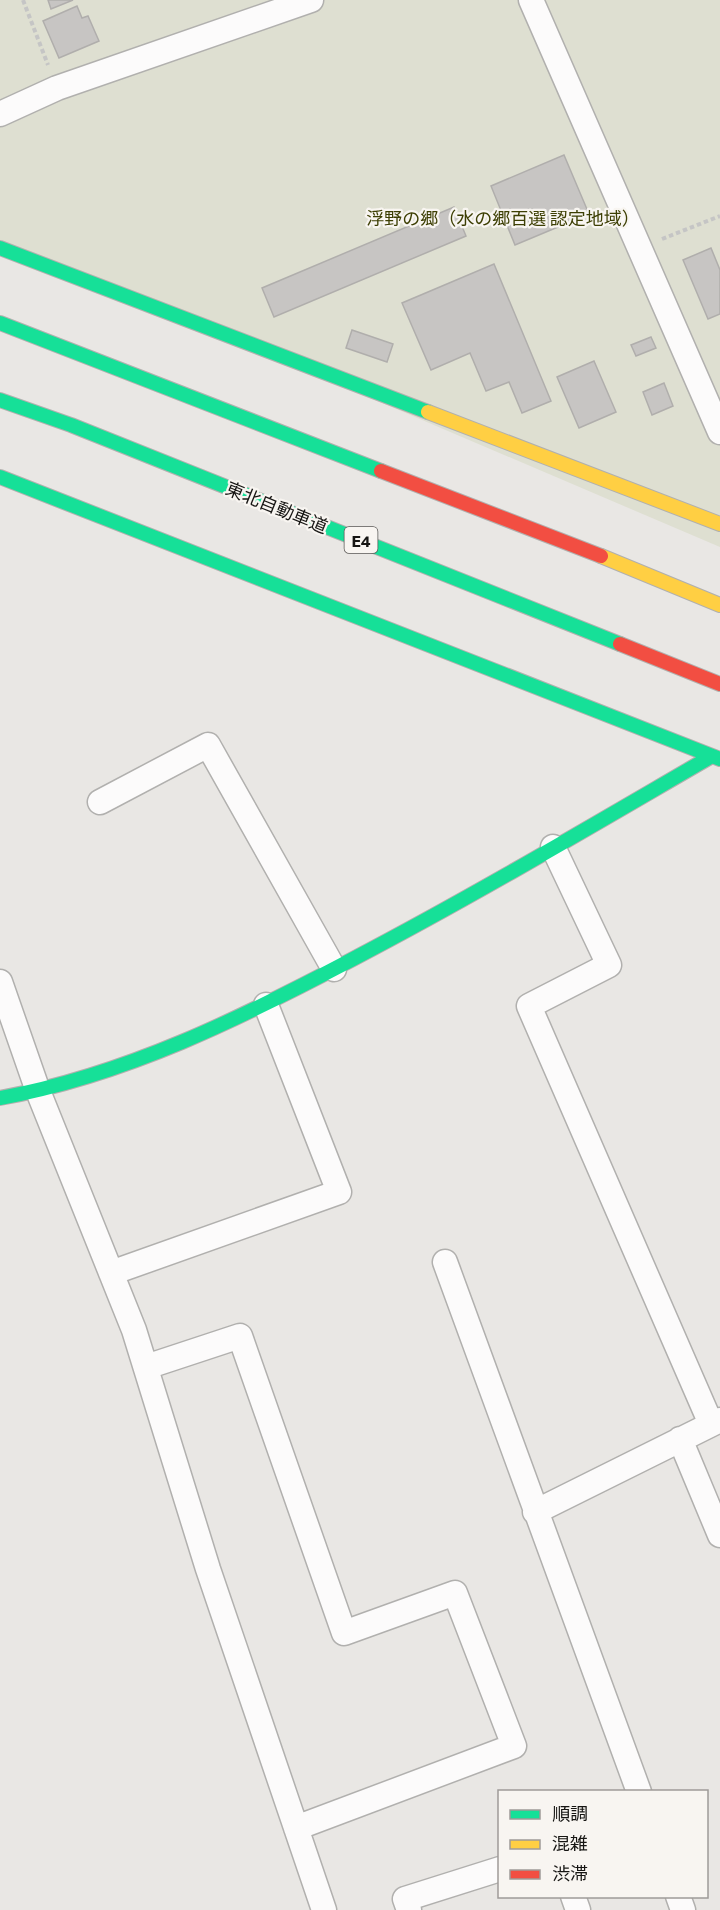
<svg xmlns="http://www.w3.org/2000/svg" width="720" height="1910" font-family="Commissioner,'Noto Sans JP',sans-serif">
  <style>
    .green { fill: #dedfd1 }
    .building { fill: #c7c5c3; stroke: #b0aeac; stroke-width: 1.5 }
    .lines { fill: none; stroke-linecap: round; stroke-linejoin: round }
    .street-casing { stroke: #b1b0ae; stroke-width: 27 }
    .fast-casing { stroke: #b1b0ae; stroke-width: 16 }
    .slow-casing { stroke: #b1b0ae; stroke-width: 16 }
    .jam-casing { stroke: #b1b0ae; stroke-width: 16 }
    .path { stroke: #c5c5c5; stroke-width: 4; stroke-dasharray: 4.5 3; stroke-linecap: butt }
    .street { stroke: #fcfbfb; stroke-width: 24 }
    .fast { stroke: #16e098; stroke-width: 14 }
    .slow { stroke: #ffcf43; stroke-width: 14 }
    .jam { stroke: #f24e42; stroke-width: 14 }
    .labels { text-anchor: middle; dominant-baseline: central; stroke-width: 4.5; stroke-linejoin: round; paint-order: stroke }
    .shield { fill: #f8f5f1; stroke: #5a5856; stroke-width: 1.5 }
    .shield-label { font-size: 16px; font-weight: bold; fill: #161513 }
    .park-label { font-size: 18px; fill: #3d3f04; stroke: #f8f5f1 }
    .street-label { font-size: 18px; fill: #161513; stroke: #f8f5f1 }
  </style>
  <rect width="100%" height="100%" fill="#e9e7e4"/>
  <path class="green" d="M0,0H720V547L0,240Z"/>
  <path class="building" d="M48,0H73L51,9Z
    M77,6L82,18L88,16L99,41L59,58L43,21Z
    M564,155L589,214L515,245L491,186Z
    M454,207L466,236L274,317L262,288Z
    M711,248L720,270V314L708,319L683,260Z
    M494,264L551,401L522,413L509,382L486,391L470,353L431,370L402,303Z
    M352,330L393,344L387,362L346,348Z
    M651,337L656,348L636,356L631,345Z
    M594,361L616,412L579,428L557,377Z
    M664,383L673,406L652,415L643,392Z"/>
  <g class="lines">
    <g class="street-casing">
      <path id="street" d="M531,0L720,432
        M0,114L57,88L311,0
        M100,802L208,745L334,969
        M553,847L609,965L529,1006L711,1424
        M0,982L38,1091L134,1330L208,1569L324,1910
        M445,1262L639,1792
        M111,1273L339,1192L266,1005
        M146,1367L240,1336L344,1633L455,1593L514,1746L296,1828
        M680,1439L720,1535
        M535,1512L720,1420
        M573,1896L578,1910
        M678,1896L683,1910
        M409,1910L405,1899L500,1869"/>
    </g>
    <g class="fast-casing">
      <path id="fast" d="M0,248L428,412
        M0,323L381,471
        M0,400L71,425L620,644
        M0,477L720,759
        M0,1098C126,1075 241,1018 353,959C475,895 593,825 712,756"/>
    </g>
    <g class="slow-casing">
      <path id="slow" d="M428,412L720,524
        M601,556L720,605"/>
    </g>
    <g class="jam-casing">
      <path id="jam" d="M381,471L601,556
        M620,644L720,684"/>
    </g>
    <path class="path" d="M23,0L48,65
      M662,239L720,216"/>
    <use href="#street" class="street"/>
    <use href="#fast" class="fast"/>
    <use href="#slow" class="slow"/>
    <use href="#jam" class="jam"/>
  </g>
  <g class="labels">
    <rect class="shield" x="344.5" y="527" width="33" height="26" rx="4.5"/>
    <g class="shield-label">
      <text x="361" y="540">E4</text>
    </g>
    <g class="park-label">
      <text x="503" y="218">浮野の郷（水の郷百選 認定地域）</text>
    </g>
    <g class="street-label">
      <text transform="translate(277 507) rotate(22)">東北自動車道</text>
    </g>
  </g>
  <rect x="498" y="1790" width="210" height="108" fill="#f8f5f1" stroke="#9e9b98" stroke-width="1.5"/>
  <rect x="510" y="1810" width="30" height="9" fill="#16e098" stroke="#9e9b98" stroke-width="1.5"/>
  <text x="552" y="1820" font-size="18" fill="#161513">順調</text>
  <rect x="510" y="1840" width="30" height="9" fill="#ffcf43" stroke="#9e9b98" stroke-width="1.5"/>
  <text x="552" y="1850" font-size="18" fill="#161513">混雑</text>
  <rect x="510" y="1870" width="30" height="9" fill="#f24e42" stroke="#9e9b98" stroke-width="1.5"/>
  <text x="552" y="1880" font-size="18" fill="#161513">渋滞</text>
</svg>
